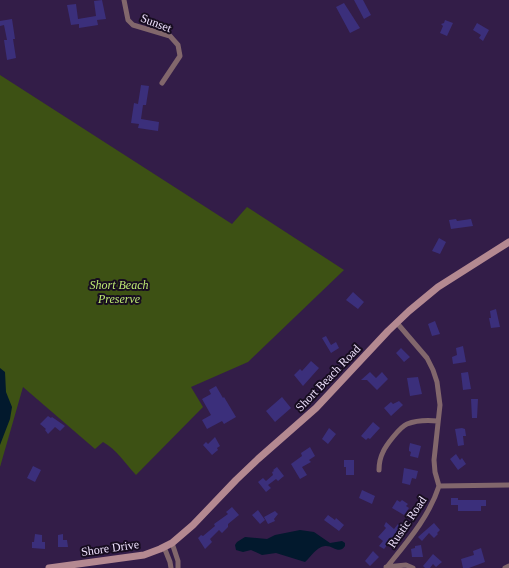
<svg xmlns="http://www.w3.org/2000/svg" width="509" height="568" font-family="Georgia,serif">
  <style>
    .green { fill: #3d5114 }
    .water { fill: #02192d }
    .building { fill: #3b2f7b }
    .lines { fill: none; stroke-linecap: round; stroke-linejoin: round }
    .minor { stroke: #82676c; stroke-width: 5 }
    .secondary { stroke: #b48991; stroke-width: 7 }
    .labels { text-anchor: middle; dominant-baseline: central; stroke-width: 4; stroke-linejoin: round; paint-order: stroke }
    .street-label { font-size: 12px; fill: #ede0fc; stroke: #170d20 }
    .park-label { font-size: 12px; font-style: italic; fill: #bee973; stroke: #170d20 }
  </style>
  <rect width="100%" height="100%" fill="#331d48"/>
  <path class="green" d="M0,75L232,224L247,207L344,270L248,362L191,387L203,407L136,475C125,463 117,450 103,442L95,449L23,387L0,467Z"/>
  <path class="water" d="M0,368L5,372L6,392L12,407L10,419L0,445Z
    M300,530L314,532L330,543L342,541L345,543V546C339,555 333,545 325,546C316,547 311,557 305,562L276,553L262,555L251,550L243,552L236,550L235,545L237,542L245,537L267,539L275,535Z"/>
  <path class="building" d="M102,0L106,19L97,20L98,25L79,28V24L71,25L67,5L76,4L78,19L96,16L94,1Z
    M354,0H363L371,15L364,19Z
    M344,3L360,28L350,33L336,7Z
    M12,19L15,39H13L16,58L7,60L4,40H7L4,25L0,26V21Z
    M445,20L453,23L447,36L440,33L443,26L441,24L444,23Z
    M477,23L489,30L483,41L479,38L481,35L473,30Z
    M141,85L149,86L146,105H143L141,119L159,122L158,131L138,128L139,124L131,123L134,103L138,104Z
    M456,219L457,221L471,219L473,226L451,229L449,220Z
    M439,238L446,242L440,254L432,251Z
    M353,292L364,302L358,309L346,300Z
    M496,309L500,327L491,328L489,318H491L490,311Z
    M435,321L440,334L432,336L428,324Z
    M326,336L331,345L336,342L339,348L331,353L322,338Z
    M463,346L466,362L453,364L452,357L457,355L456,348Z
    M401,348L410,357L404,362L396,353Z
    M311,361L319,368L303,386L294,375L300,369L302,371Z
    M370,372L376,378L382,372L388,379L377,390L367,380H361Z
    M468,372L471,389L463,390L461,373Z
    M418,377L422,394L410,396L407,378Z
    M216,386L223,398L224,397L236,417L224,424L222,421L207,429L202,420L211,415L202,399L211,394L209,390Z
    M282,397L291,408L275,422L266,411Z
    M471,399H478L477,418H472Z
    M399,401L403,405L391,416L384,408L391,402L393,404Z
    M48,416L51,418L52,417L65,426L60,431L55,427L48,434L45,430L46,429L40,424Z
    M373,422L380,428L370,439L368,438L366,440L361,436Z
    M329,428L336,434L328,444L322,439Z
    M462,428L465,429L466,436H463L464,445L458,446L455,429Z
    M215,437L220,446L217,448L218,450L212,455L203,445L206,442L208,444Z
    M410,443L421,446L418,458L410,456L411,452L409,451V448Z
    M310,447L315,456L309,460L311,462L302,467L307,475L300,479L291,464L302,456L301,453Z
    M456,454L460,460L462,458L466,464L458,470L450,459Z
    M344,460H354V475H346V467H344Z
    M33,466L41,470L35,482L27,478Z
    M277,467L284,476L278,481L276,479L268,485L271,488L266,492L258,482L263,478L266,481L273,475L272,472L274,471L273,470Z
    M404,468L418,471L416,479L412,478L410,485L402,483Z
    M362,490L375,496L372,504L359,498Z
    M451,498H458V500H486V506H481V511H458V505H451Z
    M397,500L400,502L402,500L408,504L406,506L409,508L404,515L392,508Z
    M232,507L239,515L228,524V527L222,533L219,530L210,539L212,542L205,549L198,538L201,535L203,536L215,526L214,524L228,514L226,512Z
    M258,510L265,520L260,524L252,515Z
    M275,511L278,514L274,519L275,521L268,524L264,517Z
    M328,515L335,520L336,518L344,525L339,531L324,520Z
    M386,522L394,529L398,524L403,528L391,544H388L384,549L379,546L383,541L378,537L386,528L384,526Z
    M434,523L440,530L437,533L438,534L434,538L429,533L422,541L418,537Z
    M35,534L42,535V542H45V549L32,548V542H34Z
    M63,534V540H67L68,547H58V535Z
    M421,545L423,557H412L411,549L415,548V546Z
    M481,548L485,562L469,568H463L461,559L474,555L473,551Z
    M373,551L379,557L370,566L365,561Z
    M433,554L442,562L436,567L433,564L430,568H425L423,566Z"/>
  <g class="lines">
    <path class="minor" d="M124,0L128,20L133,25L170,36L178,45L180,56L162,83
      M397,323L427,358L433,370L437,382L440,405L434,460L435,472L439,486
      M379,470C379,464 380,458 383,452C386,445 400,427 407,424C417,420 428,420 438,421
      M439,486L509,485
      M172,543L178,561V568
      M164,547L170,562L171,568
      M386,567L406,565L413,568
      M387,567C407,542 429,517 439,486
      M505,568L509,566"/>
    <path class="secondary" d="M49,568L144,555L160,549L172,543L193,525L236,480L258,459L316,408L388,331L409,311L438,287L509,242"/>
  </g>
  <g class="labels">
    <g class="street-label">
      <text transform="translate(156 23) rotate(21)">Sunset</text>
      <text transform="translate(328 378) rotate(-46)">Short Beach Road</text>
      <text transform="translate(407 522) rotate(-56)">Rustic Road</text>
      <text transform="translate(110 548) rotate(-8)">Shore Drive</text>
    </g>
    <g class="park-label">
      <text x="119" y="285">Short Beach<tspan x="119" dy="14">Preserve</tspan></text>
    </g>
  </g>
</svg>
